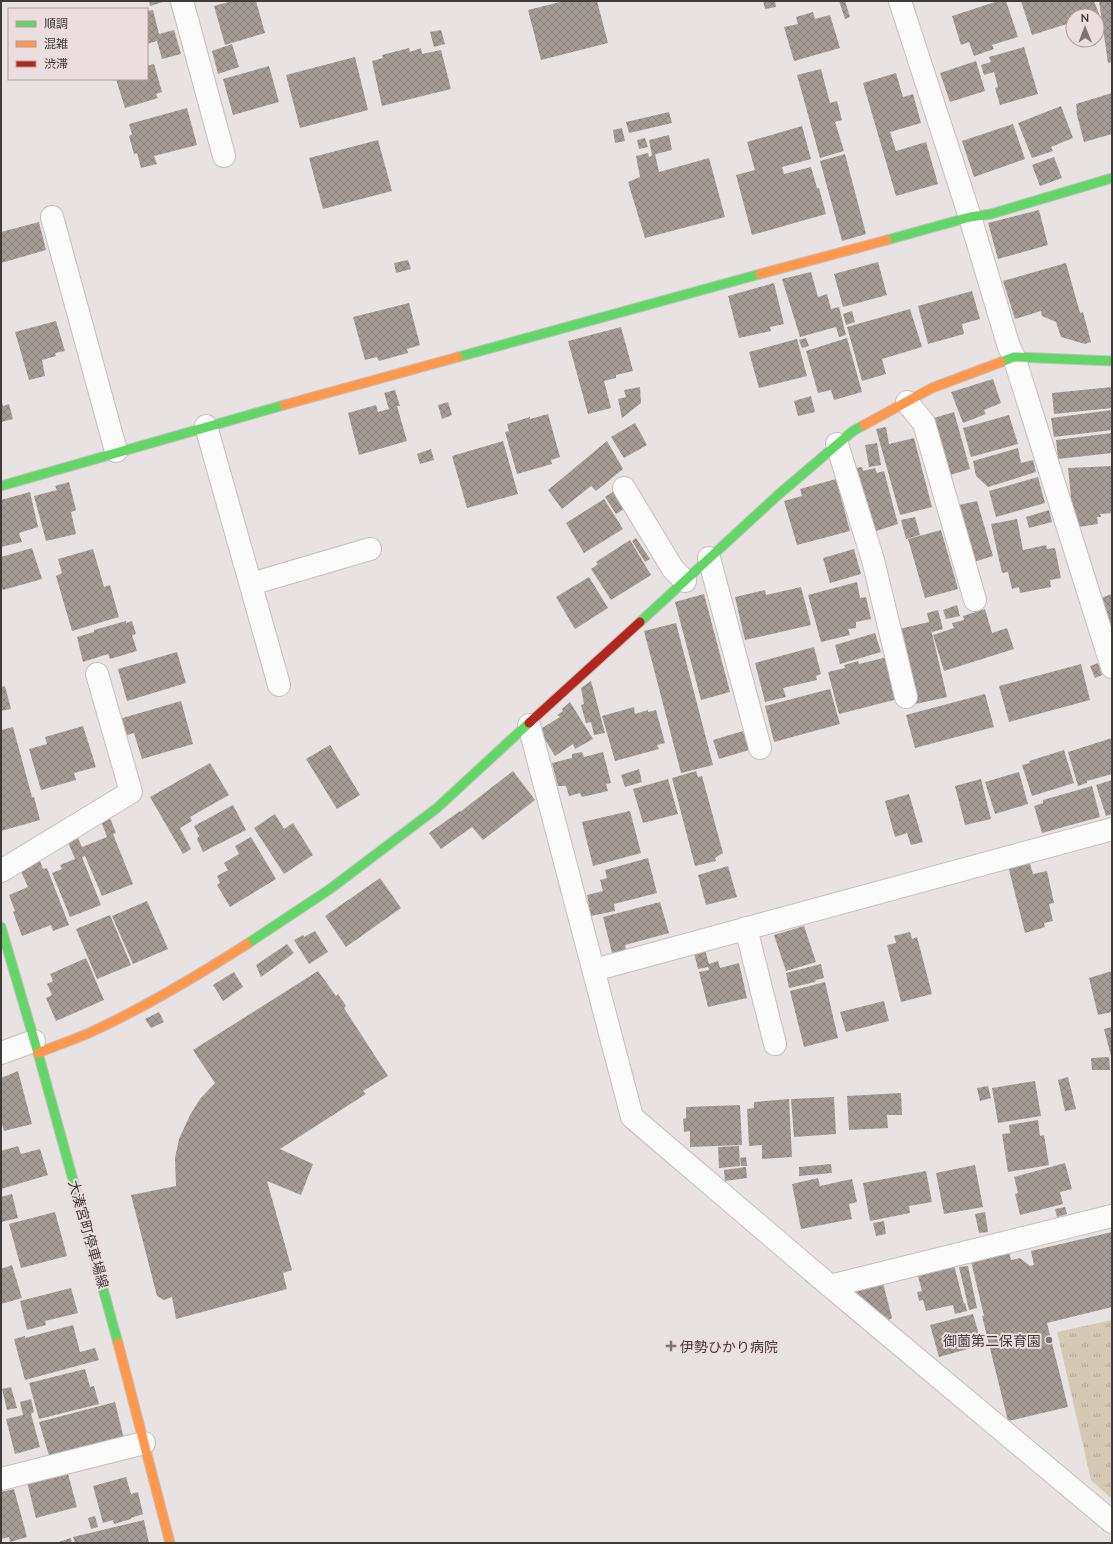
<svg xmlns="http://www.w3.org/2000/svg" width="1113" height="1544" font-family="Lato,'Noto Sans JP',sans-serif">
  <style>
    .park { fill: url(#park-tufts) }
    .building { fill: url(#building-cross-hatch) }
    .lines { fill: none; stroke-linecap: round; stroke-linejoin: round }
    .street-casing { stroke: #c4bfbf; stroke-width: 24 }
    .fast-casing { stroke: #c4bfbf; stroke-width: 11 }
    .slow-casing { stroke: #c4bfbf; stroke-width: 11 }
    .jam-casing { stroke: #c4bfbf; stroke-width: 11 }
    .street { stroke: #fcfbfb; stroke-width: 22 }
    .fast { stroke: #63d668; stroke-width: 9 }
    .slow { stroke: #ff974d; stroke-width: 9 }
    .jam { stroke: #b3261e; stroke-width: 9 }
    .poi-dot { fill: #7b7575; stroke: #ecdede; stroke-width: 1.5 }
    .labels { text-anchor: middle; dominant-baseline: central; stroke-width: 4; stroke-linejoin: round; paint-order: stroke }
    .street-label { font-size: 14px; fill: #403b3b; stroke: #ecdede }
    .poi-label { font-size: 14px; fill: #403b3b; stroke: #ecdede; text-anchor: end }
  </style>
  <defs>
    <pattern id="park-tufts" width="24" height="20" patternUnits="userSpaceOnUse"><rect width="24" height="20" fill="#d4c9b5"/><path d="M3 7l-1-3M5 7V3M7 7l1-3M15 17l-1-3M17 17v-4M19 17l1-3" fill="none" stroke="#ada494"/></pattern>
    <pattern id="building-cross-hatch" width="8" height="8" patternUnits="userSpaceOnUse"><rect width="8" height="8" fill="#a59c97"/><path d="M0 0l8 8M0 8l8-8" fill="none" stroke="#88807c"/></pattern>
  </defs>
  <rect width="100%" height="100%" fill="#e8e2e2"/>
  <path class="park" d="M1112,1320V1499L1091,1480L1057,1332Z"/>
  <path class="building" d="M149,1H166L150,6Z
    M232,1H256L265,33L225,45L214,6Z
    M564,1H597L608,43L541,60L528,10Z
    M763,1H775L776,7L765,9Z
    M839,1H845L850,17L845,19Z
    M998,1H1006L1018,37L992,45L994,49L974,56L969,42L961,45L952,16Z
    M1021,1H1094L1099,14L1092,16H1073V22L1032,35Z
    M1099,1H1112V62L1108,63Z
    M153,10L159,34L174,30L181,54L162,59L157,41L147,44V11Z
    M813,12L815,19L830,15L840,48L794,61L784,27L798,24L796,17Z
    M441,30L445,44L434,47L430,32Z
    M232,44L239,67L218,74L212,51Z
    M1024,47L1038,94L1000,105L995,88L998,87L994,72L984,75L981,65L991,62L989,57Z
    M409,48L410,52L421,48L422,54L441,50L451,89L382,106L372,61L383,58L382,55Z
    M355,57L368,110L300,128L286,75Z
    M976,61L985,91L950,102L940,73Z
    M154,64L162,92L156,94L158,98L125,108L116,79H147V66Z
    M269,66L279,102L233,115L223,79Z
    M821,69L830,103L837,101L842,120L835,122L844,151L820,158L797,75Z
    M896,73L903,97L913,94L921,123L890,132L896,151L926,142L938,184L896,196L863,83Z
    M1112,93V134L1084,142L1076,111H1077L1076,104Z
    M1061,106L1073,138L1051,147L1053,151L1032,158L1018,123Z
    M187,108L197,145L154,156L157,164L141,168L137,153L134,154L129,136L132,134L129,124Z
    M669,112L672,123L629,133L626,122Z
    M1013,124L1025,159L974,177L962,141Z
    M802,126L811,159L782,167L784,174L811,167L817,188H819L826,214L752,235L736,175L755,170L747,142Z
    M622,128L625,141L615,143L613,130Z
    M669,135L672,150L652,155L649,140Z
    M645,138L648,147L639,149L637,140Z
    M378,140L392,191L323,209L309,158Z
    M648,153L649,157L655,154L659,172L709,158L725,217L645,238L628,182L640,177L636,156Z
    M845,154L866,234L842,241L820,161Z
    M1054,157L1062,178L1040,186L1032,165Z
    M1039,210L1048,245L998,259L988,223Z
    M39,222L46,250L1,263V232Z
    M408,260L411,269L396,273L394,263Z
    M878,262L887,295L843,307L834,274Z
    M1066,263L1080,313L1083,312L1091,342L1085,344L1061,337L1056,322L1042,316L1041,311L1015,319L1003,281Z
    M811,272L818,297L827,294L831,309L839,307L846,335L839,337L836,327L800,337L782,279Z
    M774,283L784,324L770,327L771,331L739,338L728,296Z
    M972,291L980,319L962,324L964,334L928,344L918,306Z
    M409,303L420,345L407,349L408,353L379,361L377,357L365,360L353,317Z
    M910,309L922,347L882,359L886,374L862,381L847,327Z
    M852,311L855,322L846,325L843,314Z
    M56,321L65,351L55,353L56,356L42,360L45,376L29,380L15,332Z
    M621,327L633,371L616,375V378L604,381L611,408L588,414L568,341Z
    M806,338L809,346L802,348L799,340Z
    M847,338L862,392L834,400L831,390L818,393L806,351Z
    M797,339L807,376L759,388L749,352Z
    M993,379L1001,403L984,410L986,414L963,423L951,392Z
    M640,387L641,403L622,418L618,399L626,397L624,390Z
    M1112,387V408L1054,414L1052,393Z
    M395,390L400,406H397L407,441L359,455L348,413L376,405L378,412L389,409L384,393Z
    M811,396L815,412L798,416L794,401Z
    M1,399L3,406L9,404L13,419L1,422Z
    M448,402L452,415L442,419L438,405Z
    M1112,410V430L1054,437L1051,418Z
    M954,412L970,469L950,475L934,418Z
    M548,414L560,457L551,460L552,464L517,474L505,432L509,431L507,424L530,417V419Z
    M1009,415L1018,444L971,457L963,428Z
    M635,423L647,445L624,458L611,437Z
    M886,427L889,444L914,438L932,507L900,515L876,429Z
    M1112,433V453L1058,459L1056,440Z
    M503,441L518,494L467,508L452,456Z
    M607,441L623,469L596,491L591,486L562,509L548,490Z
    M877,443L881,465L869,467L865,445Z
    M1018,448L1021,463L1033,460L1036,472L988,487L976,476L973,461Z
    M431,449L434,460L420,464L417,454Z
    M1112,466V513L1100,514L1101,517H1097L1098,524L1078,527L1077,517H1073L1068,468Z
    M862,467L863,471L875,468L877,473L884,471L898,524L873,532L856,468Z
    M1038,477L1045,503L996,517L989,491Z
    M836,479L850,531L797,545L784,501L802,496L800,489Z
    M69,482L76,510L71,512L76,534L46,541L34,496L57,490L55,486Z
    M30,492L38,527L19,533L22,542L1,547V500Z
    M613,492L624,509L616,514L605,497Z
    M604,499L623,529L584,553L566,523Z
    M977,501L993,556L974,562L959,505Z
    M1049,510L1052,522L1029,528L1026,517Z
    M915,517L920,535L906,539L901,520Z
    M1017,519L1023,550L1046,545L1047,549L1055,548L1061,578L1050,580L1051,587L1020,593L1019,587L1012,589L1008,572L1002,573L991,524Z
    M941,530L958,589L925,598L908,539Z
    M636,538L650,559L645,562L632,541Z
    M630,540L651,575L611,600L591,569L598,564L596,562Z
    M32,548L42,579L3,590L1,586V557Z
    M93,549L104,587L110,585L119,617L72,631L56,576L62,573L58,559Z
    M854,549L861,574L830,583L823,558Z
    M589,577L608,608L575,629L556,597Z
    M857,582L860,598L866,597L871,619L856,622V628L848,629L850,635L821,642L808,595Z
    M801,587L811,625L745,640L735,597L765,590L766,595Z
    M704,594L730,692L701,700L675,602Z
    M1112,594V623H1110L1101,598Z
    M957,605L960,616L946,619L943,610Z
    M985,609L992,633L1007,628L1014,649L944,671L933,635L954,628L952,623L964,620L963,616Z
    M938,610L943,629L932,632L930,625L947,697L916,704L899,629L929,622L927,613Z
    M126,621V623L132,621L136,634L132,635L137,651L110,659L108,654L83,662L77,637L94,632V630Z
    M676,623L713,765L681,773L644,631Z
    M875,633L881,652L840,664L835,645Z
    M814,647L821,674L816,676L817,680L783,688L786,697L765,702L755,663Z
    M177,652L186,683L127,701L118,669Z
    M887,657L898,699L839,714L828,672L845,668L844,665L858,661L859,664Z
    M1098,663L1102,675L1095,678L1090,666Z
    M1081,664L1090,700L1009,722L999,686Z
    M591,681L605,733L594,735L591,722L586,723L581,705L584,704L581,688Z
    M5,686L11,709L1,711V687Z
    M830,689L840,724L774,742L765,706Z
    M985,694L994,727L915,748L906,715Z
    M181,701L193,744L142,759L134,733L124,736L119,719Z
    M570,702L593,739L575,749L573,744L555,756L539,730L560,717L557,715L563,711L562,709Z
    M634,707L635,714L648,710V712L656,710L665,743L657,745L659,749L615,761L602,716Z
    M83,726L96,767L74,773L76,780L41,790L29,749L47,744L45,737Z
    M13,727L32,797H34L40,820L1,831V730Z
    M743,731L749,750L719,759L713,740Z
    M1112,738V774L1087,781V783L1078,786L1068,752Z
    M330,745L360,795L337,809L306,759Z
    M1064,750L1074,783L1032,796L1022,765L1030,763L1029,761Z
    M582,752L584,757L603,752L611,783L606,784L608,791L582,797L580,793L569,796L566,786H558L552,763L572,758V754Z
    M210,763L229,795L190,817L192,821L180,828L191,849L183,854L150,797Z
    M639,769L642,782L625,787L621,775Z
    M513,771L535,800L483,840L472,827L441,849L429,833L460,811V812Z
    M696,771L698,777L702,776L723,853L715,858L716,861L695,866L672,778Z
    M1019,772L1028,804L995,814L985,782Z
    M668,779L678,814L643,823L633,789Z
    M981,779L991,819L965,825L955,786Z
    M1112,780V814L1106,816L1096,785Z
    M1092,786L1100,817L1042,833L1034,806L1043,803V800Z
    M909,794L923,842L911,845L907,833L895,837L885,801Z
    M233,805L246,830L203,852L197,839L199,836L194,826Z
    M630,811L641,853L593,866L582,822Z
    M275,814L284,829L293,823L313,855L284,874L254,828Z
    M110,818L116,833L113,834L133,884L102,896L85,856L82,857L101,905L70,917L52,873L62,869L60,865L75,859L68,842L78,838L82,847L107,837L101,821Z
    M251,837L276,879L230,907L217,885L220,883L217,876L228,870L224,863L239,854L235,846Z
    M1028,857L1033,874L1047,871L1054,903L1049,904L1053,921L1044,923L1045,927L1025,933L1007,862Z
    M648,858L657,893L614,904L615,911L591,916L587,895L603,891L600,880L607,878L605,870Z
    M40,861L43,869L47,868L69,925L53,931L51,925L22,936L13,912L15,911L9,895L28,887L20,869Z
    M728,866L737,897L706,905L698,875Z
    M380,878L401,908L346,947L325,916Z
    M147,901L168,949L133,964L112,916Z
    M660,902L669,933L625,945L627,954L613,957L603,917Z
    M110,915L131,965L97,979L76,929Z
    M804,926L816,962L786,971L774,935Z
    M315,931L328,952L309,964L294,940L303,935L304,937Z
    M910,932L912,939L917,937L932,994L901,1002L887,945L896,943L894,936Z
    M287,944L294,953L261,977L256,965Z
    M705,950L709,964L718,961L720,968L739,963L747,998L708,1007L699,972L709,970L708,967L698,969L694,953Z
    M86,958L104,1000L56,1021L46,998L52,995L47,984L53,981L50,974Z
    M821,964L824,978L816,980L815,982L789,988L786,973Z
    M318,971L336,996L338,994L346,1006L344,1008L388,1076L363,1091L366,1094L280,1149L313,1164L301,1195L267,1181L292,1270L283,1273L287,1289L176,1319L172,1297L164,1300L157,1296L131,1195L176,1186L175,1158L179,1139L190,1115L200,1099L215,1083L193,1050Z
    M1112,971V1012L1098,1015L1089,978Z
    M234,972L243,987L223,1001L213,985Z
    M825,982L838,1038L804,1047L790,991Z
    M884,1001L889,1021L846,1032L840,1012Z
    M159,1012L164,1022L151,1028L145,1019Z
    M1112,1027V1056H1111L1104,1029Z
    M1109,1057L1110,1070H1092L1091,1058Z
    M18,1071L32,1124L4,1131L1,1120V1078Z
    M1068,1077L1076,1109L1065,1111L1058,1080Z
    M1035,1081L1041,1116L998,1123L992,1088Z
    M988,1086L991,1098L980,1101L977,1088Z
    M901,1093L902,1115H887L888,1128L849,1130L847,1096Z
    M834,1097L836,1134L794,1137L791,1099Z
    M789,1099L792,1157L762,1159V1145L749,1146L747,1109L754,1108V1102Z
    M740,1105L742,1145L690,1147V1131L684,1132L683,1119L686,1118V1107Z
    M1038,1120L1040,1136L1044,1135L1049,1165L1008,1172L1002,1134L1010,1133L1009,1125Z
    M18,1146L21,1154L40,1149L48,1175L1,1189V1151Z
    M739,1146L740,1166L719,1168L718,1147Z
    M746,1157L747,1166H741L740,1158Z
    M1065,1163L1072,1189L1060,1192L1063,1204L1020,1215L1015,1194L1018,1193L1014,1177Z
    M831,1164L832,1173L799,1176V1167Z
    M975,1165L983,1207L944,1214L936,1173Z
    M746,1167L747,1178L725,1181L724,1170Z
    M926,1171L932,1202L909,1206L910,1213L870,1221L863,1183Z
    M818,1178L820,1186L852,1179L857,1202L849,1204L852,1219L801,1229L792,1184Z
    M12,1194L18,1218L1,1222V1197Z
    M1065,1207L1067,1214L1057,1217L1055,1209Z
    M55,1212L67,1256L21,1268L9,1224Z
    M985,1212L988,1232L979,1233L975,1214Z
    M884,1221L886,1234L876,1236L873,1223Z
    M1112,1232V1307L1047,1323L1068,1407L1008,1421L982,1316H984L971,1261L1009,1252L1011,1260L1020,1258L1030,1266L1034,1265L1031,1251Z
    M953,1261L964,1304L965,1303L967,1311L955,1314L953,1305L926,1311L923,1300L919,1301L917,1292L922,1291L918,1276L940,1270L939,1265Z
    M12,1265L22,1298L1,1304V1269Z
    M968,1266L977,1308L969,1310L959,1267Z
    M883,1283L892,1318L887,1321L852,1290Z
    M71,1288L78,1313L45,1321L46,1325L27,1330L20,1301Z
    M973,1314L982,1345L939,1357L930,1325Z
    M73,1325L80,1352L95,1348L99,1360L25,1380L14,1339L25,1336V1338Z
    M85,1369L90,1387L94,1386L99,1404L39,1419L29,1383Z
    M11,1387L17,1408L7,1410L2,1389Z
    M31,1399L34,1412L31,1414L40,1447L15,1454L6,1419L23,1415L20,1402Z
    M115,1402L124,1439L50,1459L39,1422Z
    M58,1474V1477L68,1474L77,1507L36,1518L27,1482Z
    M126,1477L131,1494L138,1492L143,1514L131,1518V1519L114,1524L113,1520L103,1523L93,1486Z
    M14,1489L27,1537L10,1542L9,1537L1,1539V1492Z
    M95,1516L98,1527L91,1529L88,1518Z
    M144,1520L149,1543H75L73,1537Z
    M71,1538L72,1543H55Z"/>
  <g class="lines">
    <g class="street-casing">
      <path id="street" d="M182,1L224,156
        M900,1L970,217L1009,347L1014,357L1112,667
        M52,217L116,451
        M907,402L924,423L975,600
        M206,426L279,685
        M837,444L873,560L906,697
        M624,488L673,569L685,581
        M709,558L760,748
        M251,584L370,549
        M529,725L632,1117L830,1286L1112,1522
        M1,871L131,792L97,674
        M746,928L775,1044
        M594,970L1112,829
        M1,1053L34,1041
        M830,1286L1112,1216
        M1,1479L144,1443"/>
    </g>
    <g class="fast-casing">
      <path id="fast" d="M887,240L970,217L991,214L1112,178
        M458,357L760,274
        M1001,362L1014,357L1112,361
        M1,486L284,405
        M640,622L778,495L853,431L864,425
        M1,927L38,1053L118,1343
        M247,944L330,889L437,808L529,723"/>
    </g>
    <g class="slow-casing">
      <path id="slow" d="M760,274L887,240
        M284,405L458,357
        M864,425L932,388L1001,362
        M38,1053C55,1046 73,1040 89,1033C144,1008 197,976 247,944
        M118,1343L170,1543"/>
    </g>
    <g class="jam-casing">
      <path id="jam" d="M529,723L640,622"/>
    </g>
    <use href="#street" class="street"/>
    <use href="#fast" class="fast"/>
    <use href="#slow" class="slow"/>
    <use href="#jam" class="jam"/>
  </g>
  <g class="poi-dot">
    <circle cx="1049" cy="1340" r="4"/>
    <path d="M669 1340h4v4h4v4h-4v4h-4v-4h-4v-4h4z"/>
  </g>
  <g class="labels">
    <g class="street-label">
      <text transform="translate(89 1234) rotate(74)">大湊宮町停車場線</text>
    </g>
    <g class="poi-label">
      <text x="1041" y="1340">御薗第二保育園</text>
      <text x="680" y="1346" text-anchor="start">伊勢ひかり病院</text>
    </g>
  </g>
  <rect width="1113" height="1544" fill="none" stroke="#403b3b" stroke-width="4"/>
  <rect x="8" y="8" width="140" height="72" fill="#ecdede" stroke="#a79d9d"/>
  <rect x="16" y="21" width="20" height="6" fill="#63d668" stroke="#a79d9d"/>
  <text x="44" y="28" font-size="12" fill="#403b3b">順調</text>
  <rect x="16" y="41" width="20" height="6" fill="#ff974d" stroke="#a79d9d"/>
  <text x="44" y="48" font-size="12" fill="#403b3b">混雑</text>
  <rect x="16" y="61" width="20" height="6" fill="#b3261e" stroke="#a79d9d"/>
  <text x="44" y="68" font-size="12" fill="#403b3b">渋滞</text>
  <g transform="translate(1085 28) rotate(359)"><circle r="19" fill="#ecdede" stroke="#a79d9d"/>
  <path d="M0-3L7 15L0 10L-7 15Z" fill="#7b7575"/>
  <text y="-6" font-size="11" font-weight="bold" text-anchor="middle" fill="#403b3b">N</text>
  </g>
</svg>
